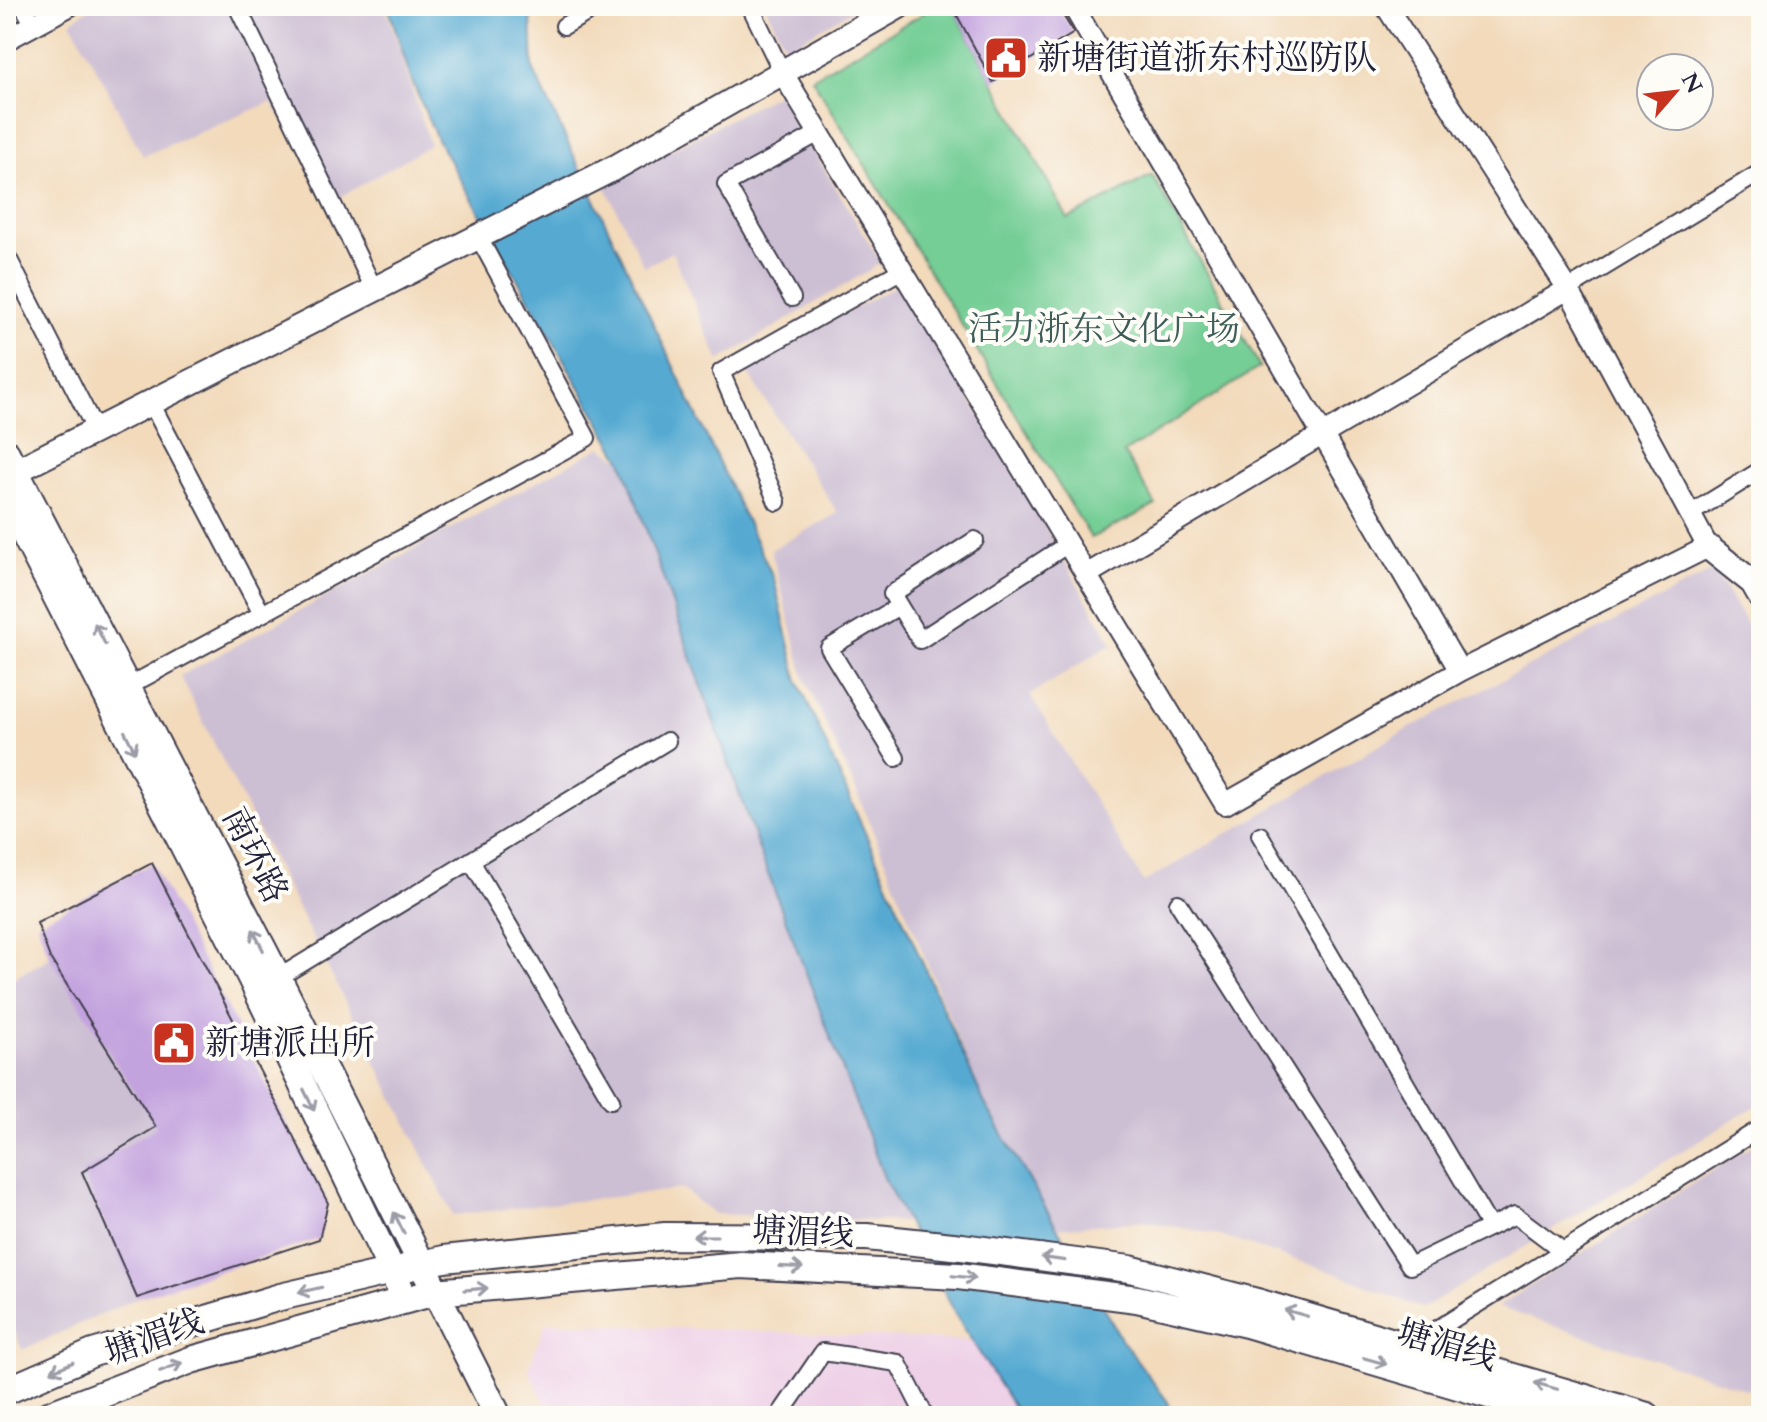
<svg xmlns="http://www.w3.org/2000/svg" width="1767" height="1422" font-family="Cardo,'Noto Serif SC',serif">
  <style>
    .built { fill: #eed0e7 }
    .industrial { fill: #ccbed3 }
    .green { fill: #75ce95; stroke: #4c7868; stroke-width: 2 }
    .water { fill: #56aad2; stroke: #3c6686; stroke-width: 2 }
    .building { fill: #c3a3de }
    .lines { fill: none; stroke-linecap: round; stroke-linejoin: round }
    .minor-casing { stroke: #413e4e; stroke-width: 20 }
    .tertiary-casing { stroke: #413e4e; stroke-width: 24 }
    .secondary-casing { stroke: #413e4e; stroke-width: 28 }
    .primary-casing { stroke: #413e4e; stroke-width: 30 }
    .minor { stroke: #fff; stroke-width: 16 }
    .tertiary { stroke: #fff; stroke-width: 20 }
    .secondary { stroke: #fff; stroke-width: 24 }
    .primary { stroke: #fff; stroke-width: 26 }
    .oneway { stroke: #9c9ca7 }
    .labels { text-anchor: middle; dominant-baseline: central; stroke-width: 8; stroke-linejoin: round; paint-order: stroke }
    .poi-label { font-size: 34px; fill: #22223b; stroke: #fdfcf7; text-anchor: start }
    .park-label { font-size: 34px; fill: #3f5e5a; stroke: #fdfcf7 }
    .street-label { font-size: 34px; fill: #22223b; stroke: #fdfcf7 }
  </style>
  <rect width="100%" height="100%" fill="#fdfcf7"/>
  <filter id="ink" filterUnits="userSpaceOnUse"><feTurbulence type="fractalNoise" baseFrequency=".0125" numOctaves="2"/><feDisplacementMap in="SourceGraphic" scale="16" xChannelSelector="R" yChannelSelector="G"/><feConvolveMatrix kernelMatrix="1 2 1 2 8 2 1 2 1" color-interpolation-filters="sRGB"/></filter>
  <filter id="wash" filterUnits="userSpaceOnUse"><feTurbulence type="fractalNoise" baseFrequency=".006" numOctaves="4" result="noise"/><feDisplacementMap in="SourceGraphic" scale="32" xChannelSelector="R" yChannelSelector="G"/><feGaussianBlur stdDeviation="1.8" result="paint"/><feColorMatrix in="noise" values="0 0 0 0 0 0 0 0 0 0 0 0 0 0 0 0 0 1.4 0 .05"/><feComposite in="paint" operator="in"/></filter>
  <g filter="url(#wash)">
    <rect width="100%" height="100%" fill="#f2dabb"/>
    <path class="built" d="M546,1322L972,1341L1019,1416H551L528,1369Z"/>
    <path class="industrial" d="M92,6H385L430,145L339,198L271,102L143,156L71,22Z
      M765,6H860L786,48Z
      M779,93L881,263L719,361L672,252L644,267L605,185Z
      M897,285L990,431L1112,644L1030,695L1144,882L1404,731L1714,570L1761,648V1103L1423,1309L1330,1271L1211,1233L1144,1221L1057,1228L984,1102L859,797L804,676L771,550L838,513L745,369Z
      M601,447L622,461L762,858L885,1180L907,1222L714,1214L683,1189L453,1215L180,676Z
      M50,958L156,1127L82,1172L137,1298L22,1350L6,1310V982Z
      M1761,1140V1383L1748,1390L1497,1307Z"/>
    <path class="green" d="M936,6H952L1068,219L1152,175L1260,367L1124,453L1156,505L1091,538L812,78Z"/>
    <path class="water" d="M388,6H527L531,15L533,69L774,579L798,681L984,1102L1122,1340L1168,1402L1174,1416H1019L959,1320L885,1180L762,858L622,461L437,139L411,79Z"/>
    <g id="blocks">
      <path class="building" d="M952,6H1057L1074,33L993,82Z
        M152,863L328,1203L319,1239L137,1298L82,1172L156,1127L50,958L37,923Z"/>
    </g>
  </g>
  <g filter="url(#ink)">
    <use href="#blocks" fill-opacity="0" stroke="#413e4e" stroke-width="2"/>
    <g class="lines">
      <g class="minor-casing">
        <path id="minor" d="M23,6L34,25
          M237,6L374,289
          M750,6L782,72
          M564,26L599,6
          M6,254L96,431
          M1568,289L1761,172
          M792,298L726,184L819,133
          M151,403L262,614
          M777,502L721,372L902,270
          M1690,514L1761,470
          M975,540L892,594L920,640L1068,544
          M127,687L587,438L478,236
          M896,758L829,648L899,606
          M1260,835L1490,1227
          M471,861L611,1100
          M1178,903L1410,1266L1515,1215L1563,1251
          M278,978L667,741
          M1410,1346L1761,1128
          M779,1416L823,1352L898,1363L925,1416"/>
      </g>
      <g class="tertiary-casing">
        <path id="tertiary" d="M6,40L69,6
          M782,72L1225,804L1460,671L1073,6
          M1086,575L1568,289L1386,6
          M1460,671L1708,547L1568,289"/>
      </g>
      <g class="secondary-casing">
        <path id="secondary" d="M6,476L618,166L899,6
          M1708,547L1753,583L1761,597"/>
      </g>
      <g class="primary-casing">
        <path id="primary" d="M6,453L278,978L498,1416
          M6,498L251,978L399,1286
          M6,1391L93,1353L280,1297L444,1259L665,1236L867,1237L962,1247L1130,1269L1257,1302L1647,1416
          M46,1416L191,1360L435,1292L741,1265L958,1276L1137,1299L1247,1324L1560,1416"/>
      </g>
      <use href="#minor" class="minor"/>
      <use href="#tertiary" class="tertiary"/>
      <use href="#secondary" class="secondary"/>
      <use href="#primary" class="primary"/>
    </g>
    <defs><path id="oneway-shaft" d="M-6 0H5M1.5-3L5.5 0L1.5 3" fill="none" stroke-width="1.6" stroke-linecap="round" stroke-linejoin="round" transform="scale(2)"/></defs>
    <g class="oneway">
      <use href="#oneway-shaft" transform="translate(100 634) rotate(-117)"/>
      <use href="#oneway-shaft" transform="translate(130 742) rotate(63)"/>
      <use href="#oneway-shaft" transform="translate(258 940) rotate(-117)"/>
      <use href="#oneway-shaft" transform="translate(309 1100) rotate(64)"/>
      <use href="#oneway-shaft" transform="translate(399 1223) rotate(-116)"/>
      <use href="#oneway-shaft" transform="translate(705 1236) rotate(-180)"/>
      <use href="#oneway-shaft" transform="translate(1053 1259) rotate(-172)"/>
      <use href="#oneway-shaft" transform="translate(791 1267) rotate(3)"/>
      <use href="#oneway-shaft" transform="translate(964 1277) rotate(6)"/>
      <use href="#oneway-shaft" transform="translate(476 1289) rotate(-5)"/>
      <use href="#oneway-shaft" transform="translate(310 1290) rotate(167)"/>
      <use href="#oneway-shaft" transform="translate(1296 1313) rotate(-164)"/>
      <use href="#oneway-shaft" transform="translate(1375 1361) rotate(16)"/>
      <use href="#oneway-shaft" transform="translate(62 1367) rotate(157)"/>
      <use href="#oneway-shaft" transform="translate(171 1367) rotate(-21)"/>
      <use href="#oneway-shaft" transform="translate(1546 1386) rotate(-164)"/>
    </g>
  </g>
  <defs>
    <g id="civic-square" transform="scale(2.3)"><rect x="-9" y="-9" width="18" height="18" rx="4" fill="#c8321e" stroke="#fdfcf7"/><path d="M-.6-6.5H3V-4.5H.6V-3L4-1V1h2V6H-6V1h2V-1L-.6-3ZM-1.2 2.5V6h2.4V2.5Z" fill="#fff"/></g>
  </defs>
  <g fill-rule="evenodd">
    <use href="#civic-square" x="1006" y="58"/>
    <use href="#civic-square" x="174" y="1043"/>
  </g>
  <g class="labels">
    <g class="poi-label">
      <text x="1037" y="58">新塘街道浙东村巡防队</text>
      <text x="205" y="1043">新塘派出所</text>
    </g>
    <g class="park-label">
      <text x="1104" y="329">活力浙东文化广场</text>
    </g>
    <g class="street-label">
      <text transform="translate(255 855) rotate(63)">南环路</text>
      <text transform="translate(803 1232) rotate(2)">塘湄线</text>
      <text transform="translate(154 1337) rotate(-20)">塘湄线</text>
      <text transform="translate(1447 1345) rotate(16)">塘湄线</text>
    </g>
  </g>
  <rect width="1767" height="1422" fill="none" stroke="#fdfcf7" stroke-width="32"/>
  <g transform="translate(1675 92) rotate(62)"><circle r="38" fill="#fdfcf7" stroke="#a5a5ac" stroke-width="2"/>
  <path d="M0-6L14 30L0 20L-14 30Z" fill="#c8321e"/>
  <text y="-12" font-size="22" font-weight="bold" text-anchor="middle" fill="#22223b">N</text>
  </g>
</svg>
